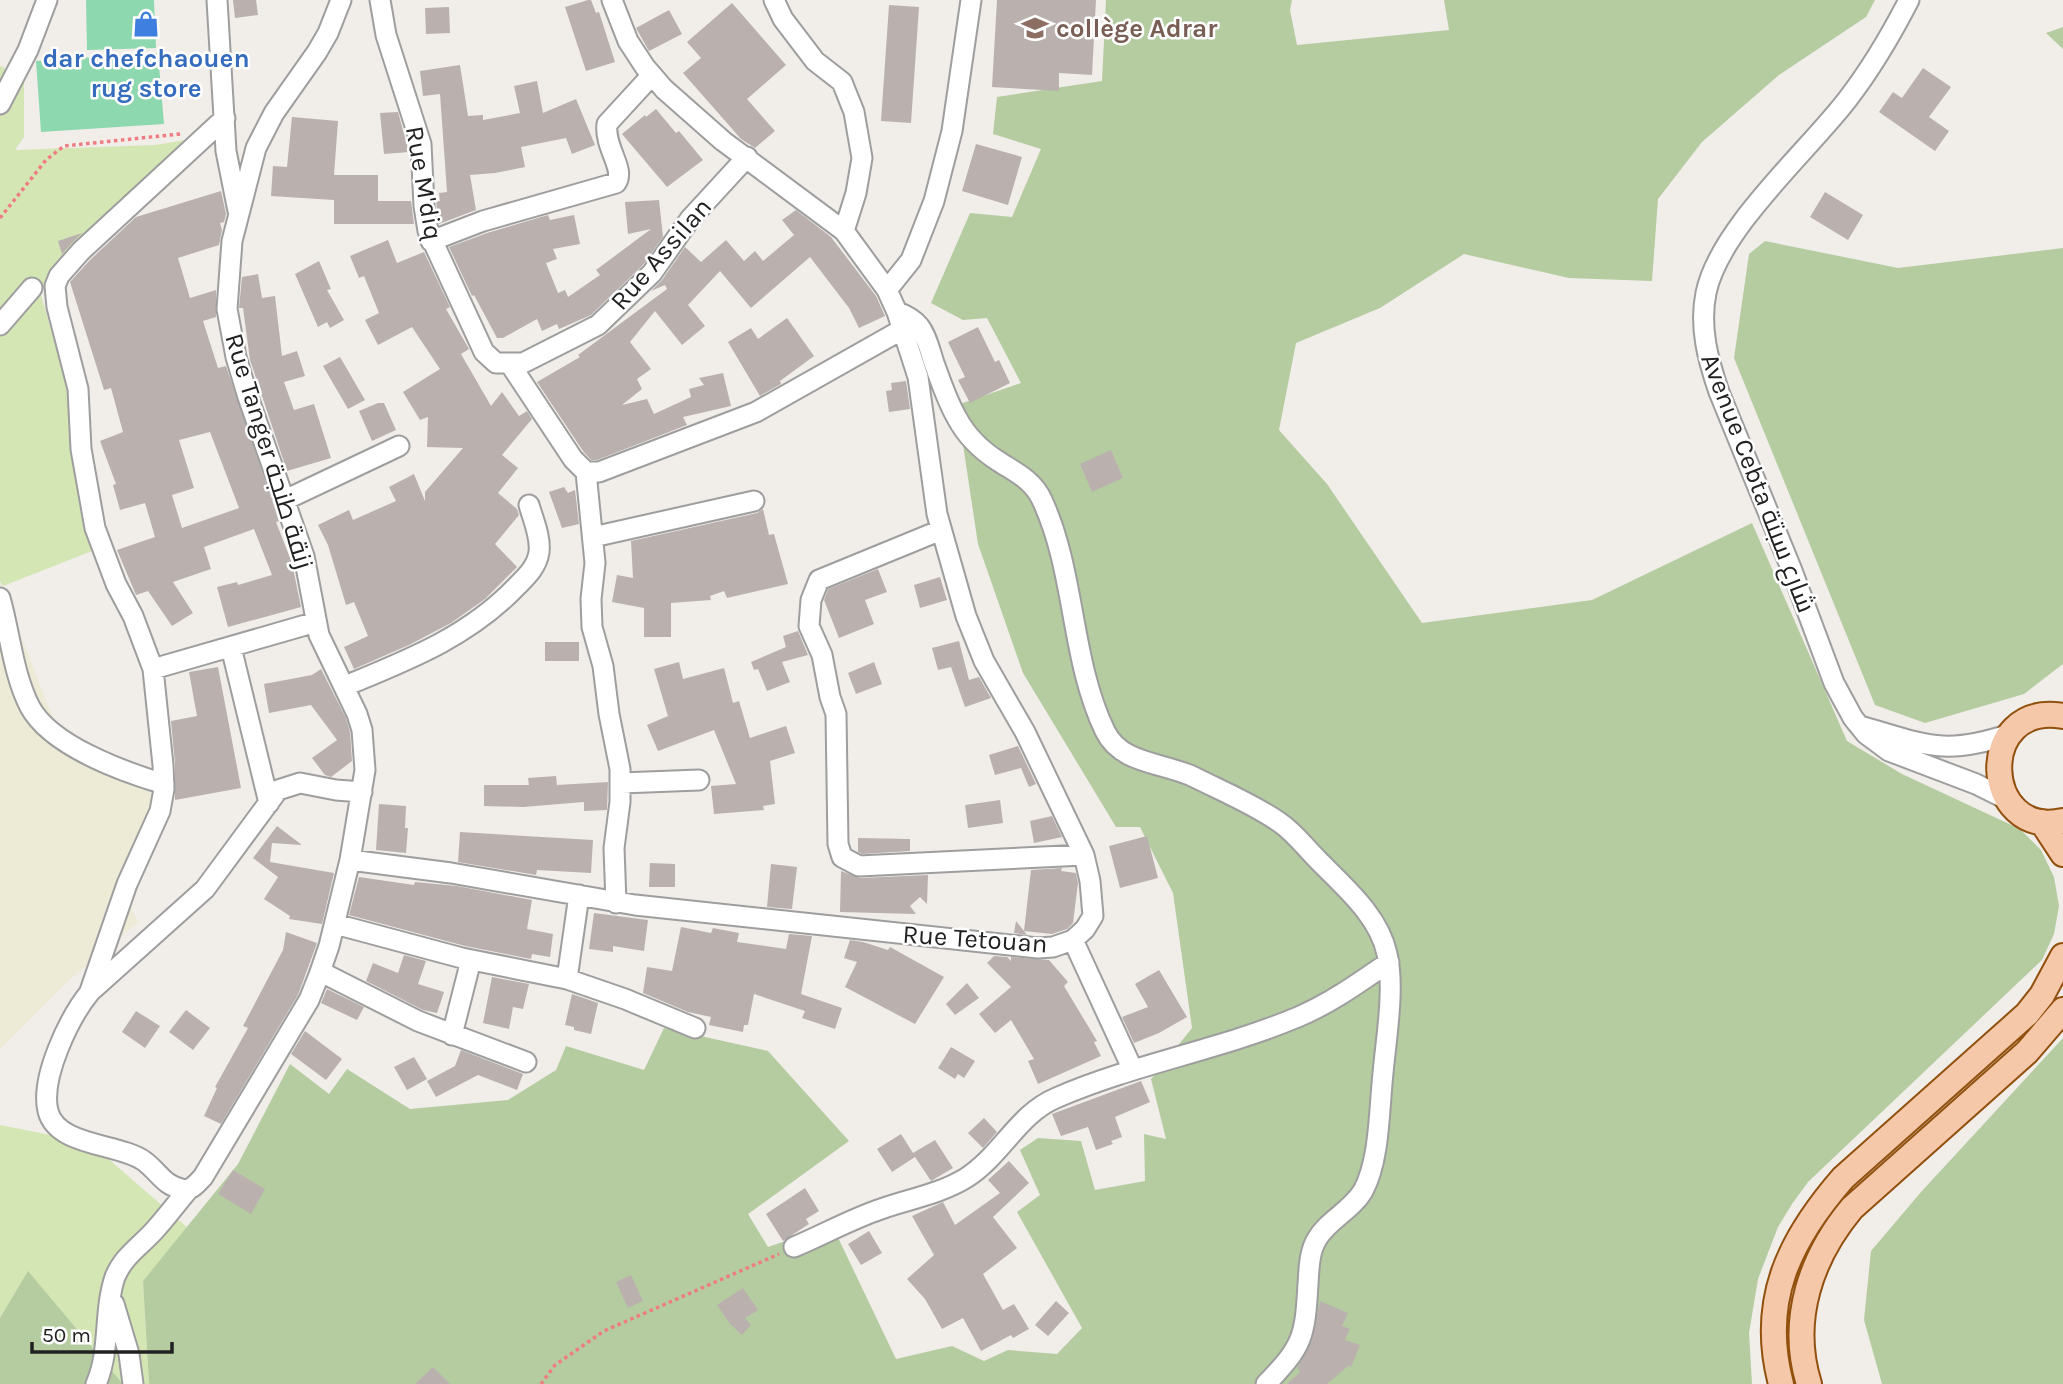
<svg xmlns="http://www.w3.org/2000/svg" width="2063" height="1384" font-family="Karla,Cairo,sans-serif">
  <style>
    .farmland { fill: #edebd6 }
    .grass { fill: #d4e6b4 }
    .forest { fill: #b5cca1 }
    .pitch { fill: #8ed8b0 }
    .building { fill: #bab1ae; fill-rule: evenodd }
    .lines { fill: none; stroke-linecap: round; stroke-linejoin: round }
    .minor-casing { stroke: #9e9e9e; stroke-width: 23 }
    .major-casing { stroke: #91500d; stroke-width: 28 }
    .path { stroke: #ef7c82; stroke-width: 3.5; stroke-dasharray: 3.5 3.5; stroke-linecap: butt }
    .minor { stroke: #fff; stroke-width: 19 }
    .major { stroke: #f5c8aa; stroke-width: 24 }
    .labels { text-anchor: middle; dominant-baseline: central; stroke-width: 5; stroke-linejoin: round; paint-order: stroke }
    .education-label { font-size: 26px; font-weight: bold; fill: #785e54; stroke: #fff; text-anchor: start }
    .shop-label { font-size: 26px; font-weight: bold; fill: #366cbe; stroke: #fff }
    .street-label { font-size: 26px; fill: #212121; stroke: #fff }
  </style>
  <rect width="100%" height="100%" fill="#f1ede9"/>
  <path class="farmland" d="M0,581L53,719L170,808L143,853L117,884L138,922L67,982L0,1049Z"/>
  <path class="grass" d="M0,66L24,77V137L15,150L155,145L191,139L39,288L70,397L97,549L3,586L0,581Z
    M0,1125L90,1143L188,1228L143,1281L149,1384H123L28,1272L0,1318Z"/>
  <path class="forest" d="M1106,0H1292L1290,10L1297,45L1449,30L1444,0H1875L1866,17L1779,75L1702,142L1658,199L1652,281L1569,278L1464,254L1380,308L1296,343L1279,430L1327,484L1422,623L1592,600L1752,523L1847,741L1902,774L2020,829L2041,850L2054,877L2059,906L2054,934L2042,960L1808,1182L1792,1204L1778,1227L1758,1279L1749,1333L1752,1384H149L143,1281L238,1164L290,1064L329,1094L347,1069L410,1109L508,1100L556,1070L566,1046L644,1070L664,1028L768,1051L849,1141L748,1214L768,1247L832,1225L896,1359L952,1346L984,1361L1008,1350L1057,1354L1082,1328L1017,1212L1040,1195L1020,1150L1038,1138L1081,1141L1095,1190L1145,1181L1144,1134L1166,1139L1151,1079L1192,1028L1173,893L1140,827H1116L1023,673L978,544L957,405L1021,383L987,318L963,320L931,303L970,213L1012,217L1041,149L993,134L997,97L1102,81Z
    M2063,27V49L2046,33Z
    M1765,241L1898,268L2063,248V664L2024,694L1925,723L1875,705L1734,358L1749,254Z
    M2063,1038V1384H1882L1864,1320L1871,1251L1921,1192Z
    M28,1271L123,1384H0V1318Z"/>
  <path class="pitch" d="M86,0H154L156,48L87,50Z
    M158,53L164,124L41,132L36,61Z"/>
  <path class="building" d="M233,0H256L258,15L235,18Z
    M588,0H591L596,13L599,12L615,62L586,71L565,7Z
    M997,0H1096L1092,75L1059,73V91L992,87Z
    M732,3L786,65L747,99L775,131L755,148L741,139L683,73L701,58L687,42Z
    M889,5L919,7L911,123L881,121Z
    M449,7L450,33L426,34L425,8Z
    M669,10L682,34L649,51L636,28Z
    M460,65L468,116L483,115V120L520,113L514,86L537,81L543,113L576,99L595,145L572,154L566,138L521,147L525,167L495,173L470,175L476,210L439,224L436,201H440L439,193L447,192L440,94L423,96L420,71Z
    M1923,68L1951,87L1929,117L1949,131L1935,151L1879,112L1893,92L1902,98Z
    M656,109L676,133L679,131L703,160L667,187L622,134L645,115L646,117Z
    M398,112L409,152L384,154L380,113Z
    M292,117L338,121L334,175H378V201H411L414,224H334V200L271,196L273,166L287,167Z
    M976,144L1022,157L1008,205L962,191Z
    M221,191L226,214L224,222L220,223L222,230L219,245L178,258L190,298L216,290V317L203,321L218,368L226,366L279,521L276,522L292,563L301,607L228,627L217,587L237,582L238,585L272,575L254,529L204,547L211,569L173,582L193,613L172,626L148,591L136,595L117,550L155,537L145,503L120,510L113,485L116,484L100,441L123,432L111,388L104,390L70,282L90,260L136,217ZM210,432L239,508L182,528L172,495L194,488L179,440Z
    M1825,192L1863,215L1848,240L1810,217Z
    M659,200L663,237L643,265L591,315L559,329L557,324L542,331L537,319L503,338H497L474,295L472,296L449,247L487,233L548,215L550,220L574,215L580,244L553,249L557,259L546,263L558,293L565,290L568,297L600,275L596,270L651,229L628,234L625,202Z
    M796,210L831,237L876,296L885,316L859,328L849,308L810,257L751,308L720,271L688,305L705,326L682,345L655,311L630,342L651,369L637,379L642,389L622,405L647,399L654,414L691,397L689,389L704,385L699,378L723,373L731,406L683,417L687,425L597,460H591L583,451L537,382L580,357L578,355L667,289L665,285L651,291L662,280L685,247L701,262L726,240L744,261L755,251L763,261L794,235L782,220Z
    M82,233L72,243L62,254L58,241Z
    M388,240L397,263L424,252L450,307L446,309L469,349L461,354L491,406L502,392L519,416L527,411L532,419L502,455L518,468L498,493L517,509L519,515L495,544L517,567L485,599L451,623L409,645L354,669L344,647L368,636L354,602L346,605L328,545L318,525L349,510L353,520L396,501L389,487L414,474L425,501V492L463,448L427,447L428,417L420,420L403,392L440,369L412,327L378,345L365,320L379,313L364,276L359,278L350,256Z
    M319,261L331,289L327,290L344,320L330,328L327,322L318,327L295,274Z
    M258,274L262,298L275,296L282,356L297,351L305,376L284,382L294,410L314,404L331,458L287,471L250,360L243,308H239L242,277Z
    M787,318L814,356L780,381L781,384L760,396L728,342L751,328L758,339Z
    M978,327L995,362L999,360L1010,383L970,403L958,380L965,377L948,342Z
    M340,357L365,400L348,409L323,366Z
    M906,381L910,409L889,412L886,391L892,390L891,383Z
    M378,403H384L396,430L372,441L359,411Z
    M1111,450L1123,478L1092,492L1080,464Z
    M564,487L568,493L575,490L579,524L562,528L549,492Z
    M763,509L769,535L774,534L788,584L727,598L724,591L710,596L711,600L671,603V637H644V608L612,602L617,575L633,578L631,541L757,513Z
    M878,569L887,592L865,600L874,624L839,638L824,600L828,589Z
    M940,577L947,600L920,608L914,585Z
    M798,631L808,655L782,662L790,682L767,691L758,669L754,670L751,662L786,647L783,636Z
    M959,641L969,680L979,677L991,698L965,707L951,667L938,670L932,648Z
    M545,642H579V661H545Z
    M679,662L683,679L724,668L733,703L739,701L750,738L786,726L795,753L770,761L775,804L763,806L764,810L714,814L711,786L736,784L714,730L658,751L647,725L668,716L654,669Z
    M874,662L882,684L856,694L848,673Z
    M218,667L241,788L175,800V764L171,721L197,716L189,672Z
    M321,669L346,718L350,732L352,761L331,777L325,775L312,758L337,740L311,705L269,713L264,684L312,675Z
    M1018,746L1036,784L1029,787L1021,768L995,775L989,755Z
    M556,776L557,785L608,782L607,810L584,811V802L523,807L484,806V785H529L528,778Z
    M1000,800L1003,823L968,828L965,805Z
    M379,804L406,806L405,828H408L406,853L376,850Z
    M1052,816L1062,837L1034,843L1030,821Z
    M277,826L302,845L272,843L270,862L334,873L322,924L289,919L290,916L264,899L278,877L253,858Z
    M460,832L593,840L591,873L537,870L536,875L458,862Z
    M1147,836L1158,878L1120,888L1109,846Z
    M858,838L910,839V851L862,854L858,852Z
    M650,863L675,864V887H649Z
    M771,864L797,867L792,909L767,907Z
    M1062,868L1061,871L1076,873L1078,883L1073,923L1067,929L1052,934L1024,931L1027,935L1014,933L1016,921L1024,931L1031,870Z
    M841,871L860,878L928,875L927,904L920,897L910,906L916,914L840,912Z
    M359,877L414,885L415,882L457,886L532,900L527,929L553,934L550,957L532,954L531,959L465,946L349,915Z
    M594,913L648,920L644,951L613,946V952L589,949Z
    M681,927L711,933L713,928L739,933L737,942L786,949L789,934L812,936L801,994L842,1008L835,1029L802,1018L805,1011L754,994L748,1025H744L743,1032L709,1025L711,1017L688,1012L643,993L647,967L672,971Z
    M286,932L317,943L298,995L221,1124L204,1116L217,1088L215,1087L248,1028L243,1026L283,950Z
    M850,940L863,942L888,950L890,947L944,977L915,1024L845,987L857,962L844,958Z
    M404,955L426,961L418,984L444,992L437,1013L423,1010L366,981L373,963L398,973Z
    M994,956L1007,957L1011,961V957L1049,960L1068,982L1064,986L1097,1041L1094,1042L1101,1056L1038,1084L1028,1061L1034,1059L1011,1020L995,1033L979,1014L1011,987L987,963Z
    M1159,970L1187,1017L1159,1033L1134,1043L1122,1017L1148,1007L1135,984Z
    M492,977L529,984L523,1009L513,1007L509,1029L483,1023Z
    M967,983L979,998L955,1015L946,1004Z
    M327,989L364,1007L357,1020L321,1003Z
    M572,994L598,1003L591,1034L574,1030V1027L565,1025Z
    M186,1010L210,1028L193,1050L169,1032Z
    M136,1011L160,1026L145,1048L122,1032Z
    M305,1031L342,1059L326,1080L291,1054Z
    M951,1047L975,1061L964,1078L958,1074L955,1079L938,1068Z
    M461,1050L523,1074L517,1090L478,1075L436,1097L427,1081L455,1066Z
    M414,1057L427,1079L407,1090L394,1067Z
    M1141,1081L1150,1102L1115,1117L1122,1137L1111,1141L1113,1144L1096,1150L1088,1127L1061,1136L1052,1114Z
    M984,1118L997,1132L983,1148L968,1133Z
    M901,1134L913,1153L935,1140L953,1168L931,1181L915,1157L892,1172L877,1149Z
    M1009,1161L1029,1183L993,1217L1017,1248L983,1274L1003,1310L1014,1304L1029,1329L1013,1338L1011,1335L981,1351L963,1318L942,1329L925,1299L907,1279L934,1255L912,1216L943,1202L955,1225L1000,1193L988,1180Z
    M233,1170L265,1189L251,1214L218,1194Z
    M805,1188L819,1211L806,1219L809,1224L783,1241L766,1214Z
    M869,1231L882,1253L861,1265L848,1244Z
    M631,1275L643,1301L628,1308L616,1282Z
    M743,1288L758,1310L745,1318L751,1325L742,1335L730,1324L717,1305Z
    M1056,1301L1069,1313L1048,1336L1035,1325Z
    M1320,1301L1348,1313L1342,1326L1350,1329L1345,1340L1360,1345L1351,1367L1348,1366L1327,1384H1287L1300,1372L1297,1368L1311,1343Z
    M433,1367L450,1384H415Z"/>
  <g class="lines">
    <g class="minor-casing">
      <path id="minor" d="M217,0L226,151L238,211
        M341,0L328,33L317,52L274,113L256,148L232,241L227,309L236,357L248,397L304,556L319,635L357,714L362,730L365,770L350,860L329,946L319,975L309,1000L203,1177C197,1183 191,1192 182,1189C164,1186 158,1171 144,1161C119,1143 57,1147 48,1111C40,1078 69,1018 90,992L205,889L278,790L300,783L336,790L362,792
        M380,0L386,35L421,144L424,206L428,231L484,352L496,363H523L598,325L652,273L690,219L747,157
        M774,0L783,19L815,61L842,82L854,112L862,158L856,193L844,231
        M1909,0C1891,35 1871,69 1847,100C1807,152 1719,229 1706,293C1699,327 1708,360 1719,392L1791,568L1834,683L1853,718L1866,734L1889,751L1976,784L2008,800
        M0,104L28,50L47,0
        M431,241L483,221L616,183C626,169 604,148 607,124L652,75
        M887,290L911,260L934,201L952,131L971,0
        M897,312C906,315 913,319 919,326C927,336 930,351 934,363C941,382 947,401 957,418C967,437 981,450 998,461C1015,472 1033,480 1042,500C1076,573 1070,658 1105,731C1122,766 1166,762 1196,778C1224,792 1253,804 1279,822C1294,832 1304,846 1317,859C1343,886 1379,915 1387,954C1395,988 1386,1039 1383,1073C1379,1109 1380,1160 1363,1191C1351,1211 1328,1220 1317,1239C1309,1252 1309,1269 1308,1284C1305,1337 1303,1346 1266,1384
        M0,325L32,288
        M510,364L573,459L586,472H599L756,412L903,329
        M586,472L595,563L591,599L592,627L603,666L609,714L620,769V802L614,848L616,903
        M285,500L399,446
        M941,530L819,580L811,600L809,626L822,655L830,697L836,714L838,844L842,857L859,866L1084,855
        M593,537L754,501
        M0,598C10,633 13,674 30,707C51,746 124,772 164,784
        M231,647L269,803
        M153,669L316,622
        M345,686C408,660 468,637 516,587C526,577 537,567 539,552C541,537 533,519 529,505
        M1864,727C1926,745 1945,756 2010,734
        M621,783L699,780
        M350,860L451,873L635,905L1038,948L1053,947L1073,940L1085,929L1093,916L1090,881L1084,855L1025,732L984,661L966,616L937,514L918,377L897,312L887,290L844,231L723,141L664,89L645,67L628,41L612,0
        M335,924L462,958L567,979L625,999L695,1028
        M1073,940L1132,1068
        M321,972L418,1021L526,1062
        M567,979L579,895
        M90,991L127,884L160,811L164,789L163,765L153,669L133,616L116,584L95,528L81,449L78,389L57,307L55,286L59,276L81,251L225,118
        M452,1035L471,960
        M794,1247C823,1235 851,1219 881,1209C909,1199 940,1194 966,1178C1002,1155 1018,1114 1056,1098C1134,1064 1219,1050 1298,1017C1331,1003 1360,982 1389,962
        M114,1304L129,1354L133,1384
        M96,1384C111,1350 103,1312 115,1277C123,1257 139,1247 153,1232C165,1219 176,1204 188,1190"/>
    </g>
    <g class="major-casing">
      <path id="major" d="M2063,716C1975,701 1981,839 2063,821
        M2042,822L2063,854
        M1781,1384C1759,1301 1789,1240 1843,1178L2027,1014L2042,995L2063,956
        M1809,1384C1789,1320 1811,1257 1852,1208L2027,1052L2063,1010"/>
    </g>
    <path class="path" d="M0,218L46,160L64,146L180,134
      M541,1384L555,1365L604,1331L779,1254"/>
    <use href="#minor" class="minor"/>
    <use href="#major" class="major"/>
  </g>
  <defs>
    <g id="shop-bare" transform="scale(2.1)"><path d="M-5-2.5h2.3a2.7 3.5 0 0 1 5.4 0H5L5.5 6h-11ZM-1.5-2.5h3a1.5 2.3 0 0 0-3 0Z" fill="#3f7fe0" stroke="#fff" stroke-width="2.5" paint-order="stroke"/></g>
    <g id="school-bare" transform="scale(2.1)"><path d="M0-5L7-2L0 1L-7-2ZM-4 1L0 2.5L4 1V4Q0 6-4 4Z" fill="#8d6e63" stroke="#fff" stroke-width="2.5" paint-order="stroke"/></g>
  </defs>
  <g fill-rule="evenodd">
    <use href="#shop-bare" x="146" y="24"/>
    <use href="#school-bare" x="1035" y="28"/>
  </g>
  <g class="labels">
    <g class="education-label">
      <text x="1056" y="28">collège Adrar</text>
    </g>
    <g class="shop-label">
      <text x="146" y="58">dar chefchaouen<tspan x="146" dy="30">rug store</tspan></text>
    </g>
    <g class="street-label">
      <text transform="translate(424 183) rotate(80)">Rue M'diq</text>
      <text transform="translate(661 254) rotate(-49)">Rue Assilan</text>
      <text transform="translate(269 451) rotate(73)">Rue Tanger زنقة طنجة</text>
      <text transform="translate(1758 483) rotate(69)">Avenue Cebta شارع سبتة</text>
      <text transform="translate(975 939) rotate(4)">Rue Tetouan</text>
    </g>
  </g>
  <path d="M32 1342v10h140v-10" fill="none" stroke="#212121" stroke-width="3.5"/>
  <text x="42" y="1342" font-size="21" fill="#212121" stroke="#ffffff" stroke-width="5" paint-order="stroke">50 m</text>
</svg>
